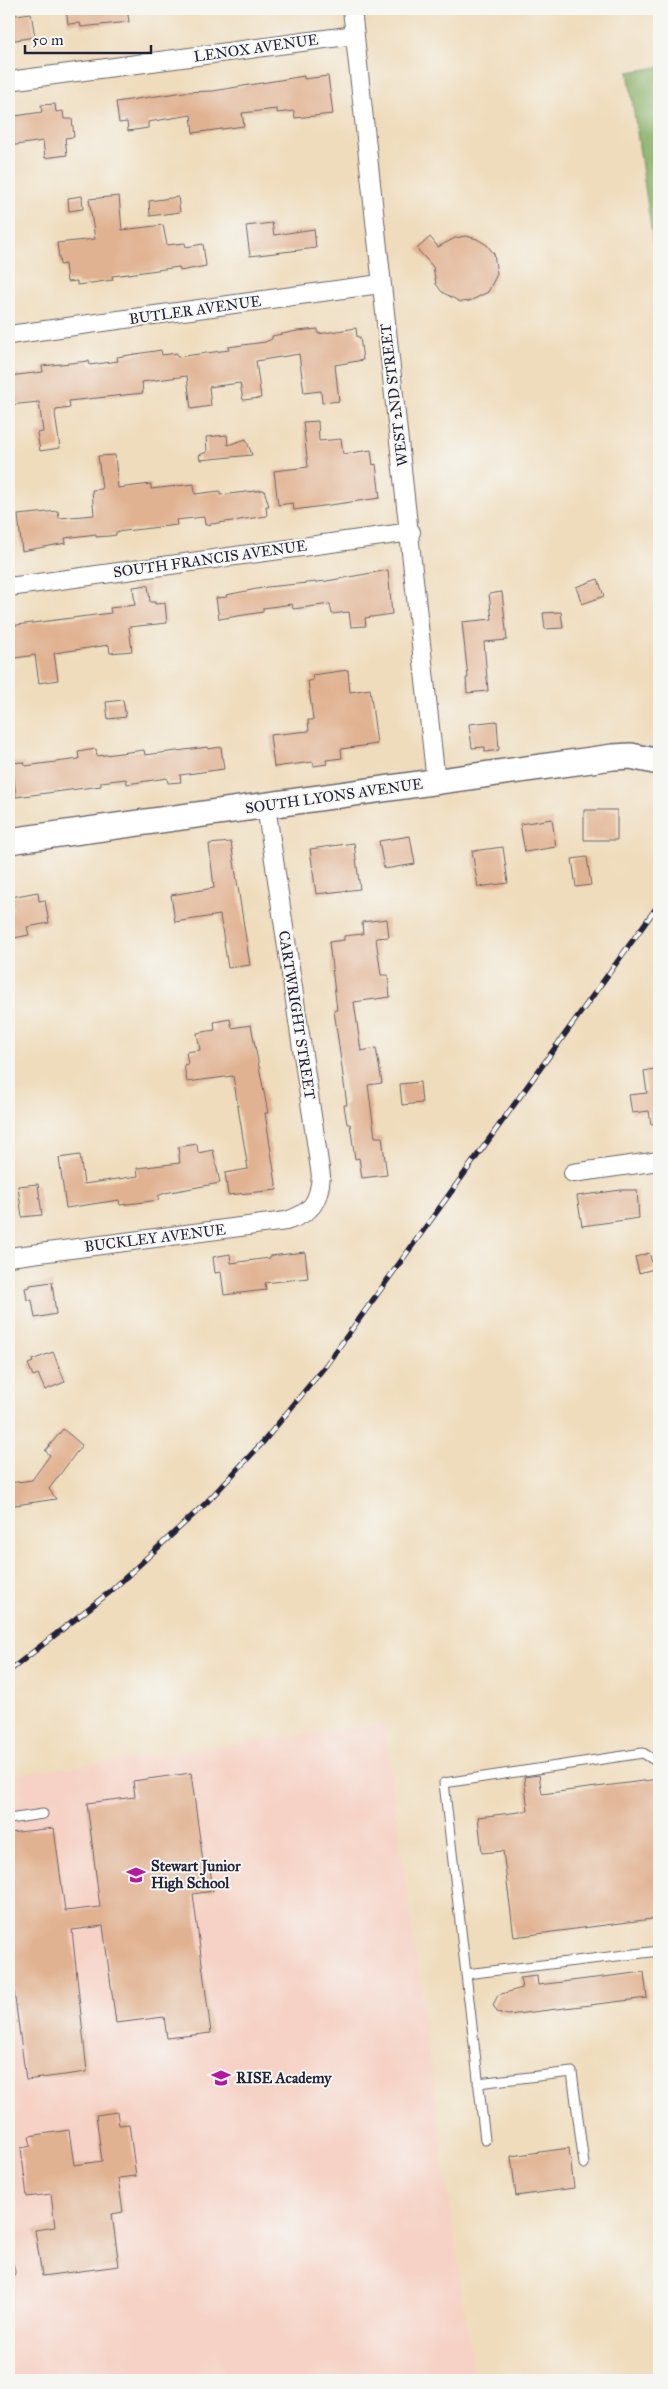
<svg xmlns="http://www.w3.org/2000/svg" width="668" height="2389" font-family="'IM FELL Great Primer',serif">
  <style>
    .built { fill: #f6d1c5 }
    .forest { fill: #84ac62; stroke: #53674e }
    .building { fill: #e1b292 }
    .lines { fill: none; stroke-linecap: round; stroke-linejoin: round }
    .lane-casing { stroke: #6a6368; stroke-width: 11 }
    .street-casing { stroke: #6a6368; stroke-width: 20 }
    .secondary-casing { stroke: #6a6368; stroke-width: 28 }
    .lane { stroke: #fff; stroke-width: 9 }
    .street { stroke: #fff; stroke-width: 18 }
    .secondary { stroke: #fff; stroke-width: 25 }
    .rail-casing { stroke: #22223b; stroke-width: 5.5 }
    .rail { stroke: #f6f6f2; stroke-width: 4; stroke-dasharray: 11; stroke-linecap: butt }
    .labels { text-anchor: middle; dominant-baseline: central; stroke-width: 4; stroke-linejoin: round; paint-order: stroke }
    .street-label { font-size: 15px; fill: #22223b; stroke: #f6f6f2 }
    .poi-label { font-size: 15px; font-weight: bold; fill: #22223b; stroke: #f6f6f2; text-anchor: start }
  </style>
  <rect width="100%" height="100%" fill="#f6f6f2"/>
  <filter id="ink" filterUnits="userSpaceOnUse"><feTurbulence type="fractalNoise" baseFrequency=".02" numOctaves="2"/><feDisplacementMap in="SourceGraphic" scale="10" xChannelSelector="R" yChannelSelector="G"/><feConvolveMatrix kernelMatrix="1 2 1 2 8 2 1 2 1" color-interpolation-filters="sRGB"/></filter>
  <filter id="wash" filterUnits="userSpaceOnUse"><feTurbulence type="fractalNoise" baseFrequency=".0096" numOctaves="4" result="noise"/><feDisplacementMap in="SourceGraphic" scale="20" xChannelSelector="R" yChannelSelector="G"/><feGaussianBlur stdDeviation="1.12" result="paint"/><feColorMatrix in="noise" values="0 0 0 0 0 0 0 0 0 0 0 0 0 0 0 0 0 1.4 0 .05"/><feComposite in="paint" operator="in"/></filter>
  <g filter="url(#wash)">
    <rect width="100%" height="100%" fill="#efdcbc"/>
    <path class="built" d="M384,1724L474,2380H9V1775Z"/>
    <path class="forest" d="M659,67V283L628,72Z"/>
    <g id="blocks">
      <path class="building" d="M66,9H127L129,22L81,27L80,23L68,24Z
        M31,13L35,37L9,41V16Z
        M304,76V79L328,76L333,114L295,118L294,111L277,113V109L242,113L244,126L193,133L191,115L148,122V128L128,131L127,122L119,123L116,102L184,92L213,91Z
        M55,104L56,112L63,111L64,119H72L74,137L65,138L67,155L45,158L43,141L9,146V117L42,112L41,105Z
        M82,196L83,209L69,211L68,198Z
        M119,196L122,230L163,225L167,245L185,243L186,247L203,244L206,266L180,271L179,267L128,274L112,276L113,280L77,285V281L67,282L65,264L60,265L57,243L95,239L89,199Z
        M178,197L180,212L150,216L149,201Z
        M272,223L274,235L314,229L316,248L250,256L246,226Z
        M466,236L477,239L487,245L494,254L497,274L488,292L470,301L460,302L442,292L436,284L433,267L417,249L430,237L438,247L455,238Z
        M356,328L357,337H360L363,360L335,365L339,401L322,403L321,391L304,393L299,354L256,361L261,398L243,400L240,383L209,387L211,406L191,409L187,376L142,382L143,393L69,401L70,408L56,410L55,414L60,448L40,451L37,433L43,432L39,402L9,405V376L43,372L42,366L89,361L90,365L118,361L117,357L161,350L162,355L177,353V357L229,350L228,347L265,342L272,339V336L297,331L318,329V334Z
        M318,421L319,441L341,439L343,454L371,450L373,465L376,464L380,498L294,510L293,503L278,505L274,471L308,467L303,422Z
        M227,435L228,445L246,439L252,455L200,460L199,455L207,452L206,437Z
        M115,455L118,488L151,484V489L194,484L195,494L220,491V495L264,490L269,506H266L267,516L205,525L204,517L176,520L177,525L116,532V535L109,536L96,537V534L65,538L66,543L22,551L18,515L58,511L59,518L94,515L92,490L102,489L98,456Z
        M388,570L392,614L365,618L366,626L351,627L349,612L332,614L330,604L293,609L292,604L263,608V612L219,619L216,598L227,597L226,595L267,587L327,581Z
        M598,579L604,596L582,604L576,587Z
        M148,585L150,602H155V604L165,603L167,623L129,627L132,651L110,653L109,645L54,653L58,680L39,683L35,655L9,659V626L111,613L110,608L135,605L133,587Z
        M502,592L507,640L484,642L488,691L467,693L466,678H468L462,622L492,619L489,594Z
        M561,612L563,628L545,629L543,613Z
        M348,670L350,692L370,689L377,744L341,749L342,758L326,760L327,764L314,766L313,762L274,767L270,735L309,731L308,720H313L308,681L313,680L312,675Z
        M123,700L126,717L108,719L106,702Z
        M497,721L499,750L485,752V747L472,748L469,724Z
        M208,747V749L221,747L224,769L180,775L181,782L168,783L167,778L127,784L126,779L101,782V786L16,797L14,780H9V763L24,762L25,766L79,759L78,752L96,749L97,756L144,750L145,755Z
        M584,810H617V840H584Z
        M552,819L556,847L525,852L520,824Z
        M410,836L415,864L384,869L379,841Z
        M231,842L250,965L228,968L220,915L175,922L171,895L214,888L209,844Z
        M354,843L360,889L316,894L310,849Z
        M503,847L508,883L478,887L472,851Z
        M587,857L591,885L576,887L572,859Z
        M38,892L39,901L45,900L49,923L27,927L29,935L9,939V909H13L11,897Z
        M387,919L389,937L376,938L381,975H388L390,997L354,1002L361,1051L376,1048L382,1083L368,1085L375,1137H382L387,1175L362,1178L359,1158L355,1159L350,1124H347L344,1105H347L334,1010H337L329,942L344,940V936L363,934L362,922Z
        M230,1019L232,1028L251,1025L268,1113H265L277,1190L228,1195L225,1173L248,1169L233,1076L187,1082L184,1065L188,1064L186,1052L200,1050L197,1033L215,1030L214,1022Z
        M659,1068V1123L651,1124L649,1111L632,1113L629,1095L647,1093L644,1071Z
        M420,1082L422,1103L402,1105L400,1084Z
        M197,1144L198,1153L213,1150L220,1183L165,1193L158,1196L159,1200L120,1205L119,1200L66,1208L59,1158L80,1155L84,1184L138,1176L137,1168L180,1163L178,1147Z
        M38,1184L42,1215L22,1217L18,1186Z
        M621,1190H637L639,1218L582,1226L577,1196Z
        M305,1252L308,1278L265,1283L266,1290L224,1295L221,1272L215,1273L213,1257L230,1254L231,1263L270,1258V1256Z
        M649,1253L654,1269L639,1273L635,1257Z
        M52,1282L56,1314L35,1318L32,1300H27L25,1288L30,1287V1285Z
        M53,1352L65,1382L45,1390L38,1374L33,1376L28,1364L33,1362L32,1360Z
        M63,1429L82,1445L49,1489L56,1499L9,1506V1483L32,1480L50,1455L45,1451Z
        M191,1773L203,1862L209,1861L213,1891L193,1894L211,2033L167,2038L164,2017L116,2023L103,1926L72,1930L87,2072L26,2080L9,1954V1914L13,1913L9,1879V1833L54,1828L65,1911L100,1907L87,1803L135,1797L133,1781Z
        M539,1775L542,1794L659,1779V1918L514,1937L503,1851L482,1853L478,1817L528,1811L524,1777Z
        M644,1972L647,1998L508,2015L497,2012L493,2005L498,1995L522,1988L520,1978L537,1976L538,1985Z
        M117,2112L119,2125L129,2124L136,2176L118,2178L123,2212L112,2214L119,2266L42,2276L35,2230L55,2227L51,2194L27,2197L21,2148L31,2146L29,2136L69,2130L74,2165L102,2161L96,2115Z
        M569,2148L574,2188L516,2196L511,2156Z"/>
    </g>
  </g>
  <g filter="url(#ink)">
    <use href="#blocks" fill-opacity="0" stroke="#6a6368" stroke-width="1"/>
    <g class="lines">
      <g class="lane-casing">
        <path id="lane" d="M659,1763L643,1753L444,1783L466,1974L659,1951
          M9,1819L43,1814
          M466,1974L485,2140
          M478,2083L572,2072L584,2164
          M9,2267L10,2272"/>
      </g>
      <g class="street-casing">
        <path id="street" d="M352,9L436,782
          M9,81L355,35
          M9,335L380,284
          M9,587L411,532
          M573,1173L659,1161
          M9,1257L286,1221C311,1213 319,1203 321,1176L266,806"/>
      </g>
      <g class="secondary-casing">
        <path id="secondary" d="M9,841L613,757L631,756L659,762"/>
      </g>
      <use href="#lane" class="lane"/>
      <use href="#street" class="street"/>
      <use href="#secondary" class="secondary"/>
      <g class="rail-casing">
        <path id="rail" d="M9,1671L111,1591L206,1503L264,1441L326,1365L659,904"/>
      </g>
      <use href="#rail" class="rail"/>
    </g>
  </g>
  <defs>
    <g id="school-bare" transform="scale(1.5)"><path d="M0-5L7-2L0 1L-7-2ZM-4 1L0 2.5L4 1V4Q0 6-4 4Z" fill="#b5179e" stroke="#f6f6f2" stroke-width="2.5" paint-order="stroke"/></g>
  </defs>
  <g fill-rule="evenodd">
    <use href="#school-bare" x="136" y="1875"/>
    <use href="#school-bare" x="221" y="2078"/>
  </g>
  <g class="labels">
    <g class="street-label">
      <text transform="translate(256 48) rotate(-8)">LENOX AVENUE</text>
      <text transform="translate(195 310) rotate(-8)">BUTLER AVENUE</text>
      <text transform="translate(394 395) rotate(-97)">WEST 2ND STREET</text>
      <text transform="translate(210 559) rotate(-8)">SOUTH FRANCIS AVENUE</text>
      <text transform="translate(334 796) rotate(-8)">SOUTH LYONS AVENUE</text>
      <text transform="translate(297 1015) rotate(81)">CARTWRIGHT STREET</text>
      <text transform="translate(155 1238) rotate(-7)">BUCKLEY AVENUE</text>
    </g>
    <g class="poi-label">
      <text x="151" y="1866">Stewart Junior<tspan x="151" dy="17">High School</tspan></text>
      <text x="236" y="2078">RISE Academy</text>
    </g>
  </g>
  <rect width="668" height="2389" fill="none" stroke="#f6f6f2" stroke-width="30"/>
  <path d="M25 45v8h126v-8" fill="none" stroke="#22223b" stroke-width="2.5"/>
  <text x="32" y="45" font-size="15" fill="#22223b" stroke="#f6f6f2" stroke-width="4" paint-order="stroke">50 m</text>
</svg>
